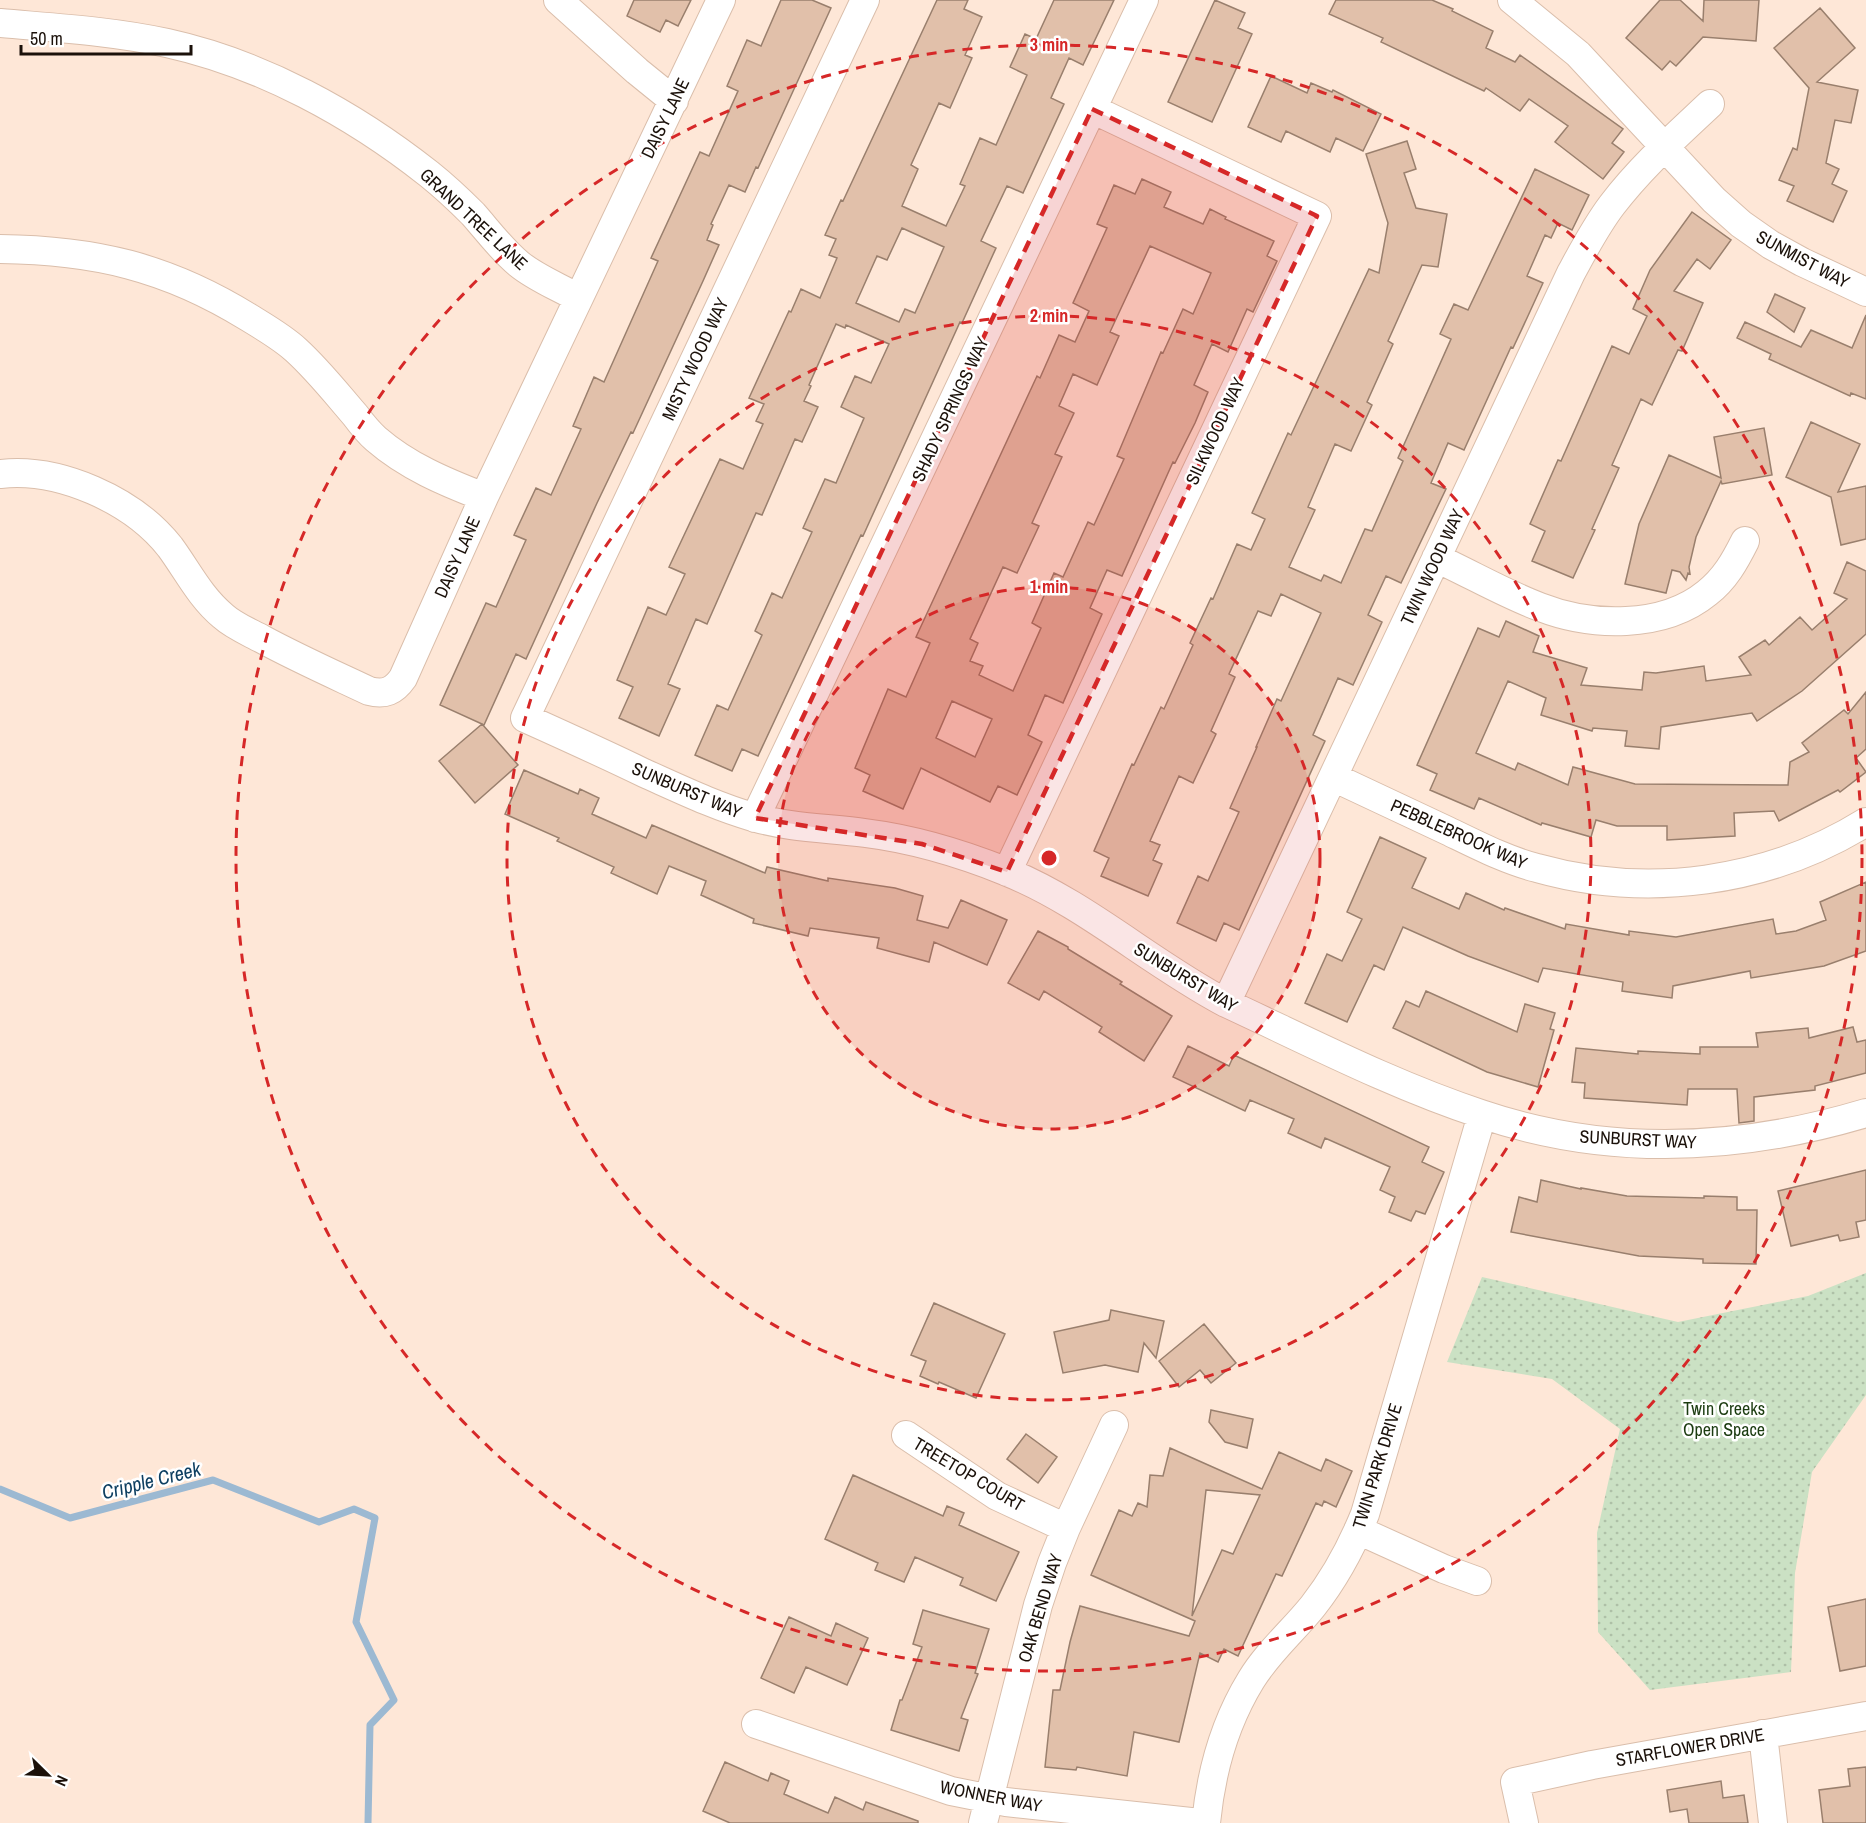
<svg xmlns="http://www.w3.org/2000/svg" width="1866" height="1823" font-family="'Archivo Narrow',sans-serif">
  <style>
    .grass { fill: url(#grass-dots) }
    .lines { fill: none; stroke-linecap: round; stroke-linejoin: round }
    .stream { stroke: #9cb9d2; stroke-width: 7 }
    .building { fill: #e1c0aa; stroke: #997f6d; stroke-width: 1.5; fill-rule: evenodd }
    .minor-casing { stroke: #dabeab; stroke-width: 30 }
    .minor { stroke: #fff; stroke-width: 28 }
    .marked { fill: #d62828; fill-opacity: 0.2; stroke: #d62828; stroke-width: 4.5; stroke-dasharray: 12 8; stroke-linejoin: round }
    .ring { fill: none; stroke: #d62828; stroke-width: 3; stroke-dasharray: 10 8 }
    .labels { text-anchor: middle; dominant-baseline: central; stroke-width: 5; stroke-linejoin: round; paint-order: stroke }
    .street-label { font-size: 18px; fill: #1b110a; stroke: #fff }
    .park-label { font-size: 18px; fill: #1c3c11; stroke: #fff }
    .water-label { font-size: 20px; font-style: italic; fill: #0e3f61; stroke: #fff }
    .centre { fill: #d62828; stroke: #fff; stroke-width: 3 }
    .ring-label { font-size: 18px; text-anchor: middle; font-weight: bold; fill: #d62828; stroke: #fff; stroke-width: 5; stroke-linejoin: round; paint-order: stroke }
  </style>
  <defs>
    <pattern id="grass-dots" width="8" height="8" patternUnits="userSpaceOnUse" patternTransform="scale(1.5)"><rect width="8" height="8" fill="#cbe1c4"/><path d="M2 2h.1M6 6h.1" fill="none" stroke="#aec0a7" stroke-width="1.8" stroke-linecap="round"/></pattern>
  </defs>
  <rect width="100%" height="100%" fill="#fee7d7"/>
  <path class="grass" d="M1866,1273V1395L1812,1472L1795,1573L1791,1672L1650,1690L1598,1632L1597,1533L1620,1429L1552,1379L1447,1362L1482,1277L1678,1322L1808,1296Z"/>
  <g class="lines">
    <path class="stream" d="M0,1489L70,1518L213,1480L319,1522L354,1509L375,1518L356,1622L394,1700L370,1725L368,1823"/>
  </g>
  <path class="building" d="M634,0H691L678,26L666,20L660,32L627,16Z
    M781,0H812L831,8L758,168L756,167L745,192L729,185L711,224L713,225L707,240L719,245L703,281L633,433L631,432L597,503L526,659L516,654L484,725L482,724L518,765L475,803L439,761L482,724L440,705L486,603L496,607L526,540L514,535L536,488L551,495L581,429L573,426L594,377L604,382L658,261L651,258L700,152L709,156L738,91L727,86L747,40L761,46Z
    M937,0H968L964,9L982,17L965,55L972,58L950,108L939,103L911,165L918,169L902,206L946,226L965,186L960,184L980,138L996,145L1027,75L1010,67L1025,34L1036,39L1054,0H1114L1083,65L1069,58L1051,98L1064,104L1023,193L1007,186L981,241L996,248L962,323L960,322L863,536L861,535L758,756L742,749L732,771L695,755L717,705L728,710L762,635L755,631L772,593L782,598L812,532L803,528L825,479L836,483L864,418L841,407L855,376L871,383L889,344L846,325L845,328L836,324L809,385L811,386L804,401L818,407L802,442L795,439L762,515L756,513L707,624L696,619L668,684L680,689L659,736L619,718L633,687L617,680L648,607L666,615L685,574L669,567L720,459L743,469L763,424L756,421L764,404L749,398L789,311L791,312L801,289L820,298L837,258L829,255L836,239L825,235L841,200L843,201ZM902,228L944,247L915,313L905,309L899,322L856,303L877,256L887,260Z
    M1215,0L1245,13L1238,28L1252,34L1212,122L1168,102Z
    M1336,0H1432L1453,9L1452,11L1493,31L1486,48L1515,62L1520,55L1623,129L1612,143L1624,152L1603,179L1555,142L1568,126L1529,99L1520,111L1486,88L1484,91L1381,42L1383,38L1329,14Z
    M1660,0H1680L1703,21L1704,0H1759L1756,41L1703,37L1676,66L1670,61L1662,70L1626,38Z
    M1820,8L1855,48L1817,82L1858,90L1851,123L1835,120L1826,163L1839,169L1832,184L1847,191L1833,222L1787,201L1794,186L1779,180L1793,148L1797,150L1809,88L1774,48Z
    M1271,76L1307,93L1311,83L1332,92L1333,90L1381,114L1363,151L1336,138L1330,152L1286,131L1281,142L1248,127Z
    M1407,141L1416,169L1404,173L1416,208L1447,214L1438,267L1422,265L1388,341L1393,344L1367,402L1372,405L1351,451L1335,444L1308,507L1315,510L1289,567L1321,581L1324,575L1341,583L1365,529L1372,531L1403,461L1398,458L1451,339L1440,334L1454,304L1468,310L1535,169L1589,195L1572,230L1558,223L1551,238L1545,235L1527,276L1543,283L1527,318L1513,348L1511,347L1464,450L1448,443L1431,483L1446,489L1401,583L1386,576L1368,615L1382,622L1353,685L1338,678L1313,735L1325,741L1239,930L1224,923L1216,941L1177,923L1198,876L1208,881L1239,812L1230,808L1257,747H1256L1277,699L1281,701L1321,613L1281,594L1271,616L1258,611L1229,674L1235,677L1211,731L1216,734L1193,783L1179,776L1150,841L1160,845L1153,860L1162,864L1148,896L1101,876L1109,858L1094,851L1132,764L1134,765L1161,707L1164,709L1193,645L1190,643L1211,598L1213,599L1237,544L1251,550L1265,519L1252,513L1288,433L1291,435L1369,269L1379,273L1388,223L1366,154Z
    M1142,179L1171,192L1164,207L1203,224L1210,209L1226,217L1225,219L1274,241L1267,256L1277,261L1253,312L1247,309L1228,352L1212,344L1194,385L1208,392L1195,423L1175,463L1173,462L1122,576L1107,570L1090,608L1102,614L1063,703L1045,695L1028,735L1042,742L1017,795L998,786L990,802L921,768L903,809L863,791L870,775L855,768L888,689L906,697L930,643L916,637L1037,376L1040,378L1059,335L1075,342L1089,311L1073,303L1107,228L1097,224L1114,185L1135,194ZM1150,246L1211,273L1193,314L1183,309L1163,353L1161,352L1117,456L1124,459L1094,525L1088,522L1063,577L1054,573L1032,623L1041,628L1013,691L979,675L983,666L970,661L978,643L970,639L1003,567L1017,573L1039,526L1032,523L1062,457L1055,454L1074,413L1059,406L1073,374L1097,385L1119,336L1110,332ZM952,701L992,719L975,757L936,738Z
    M1692,212L1731,240L1710,269L1697,259L1674,291L1703,303L1682,351L1678,350L1652,405L1641,399L1612,465L1619,468L1592,529L1595,530L1573,578L1532,561L1545,531L1530,524L1558,460L1561,461L1612,346L1629,354L1647,316L1633,309L1650,270Z
    M1775,294L1805,308L1794,332L1767,312Z
    M1866,315V399L1851,393L1850,396L1769,359L1771,354L1737,338L1745,322L1801,347L1811,330L1852,348Z
    M1811,422L1860,444L1838,492L1866,486V539L1841,545L1831,497L1786,477Z
    M1764,428L1772,475L1722,484L1721,481L1696,537L1689,567L1690,574L1688,573L1686,580L1680,572L1672,570L1666,593L1625,584L1639,524L1669,455L1721,478L1714,437Z
    M1847,562L1866,571V634L1802,691L1757,721L1752,713L1661,727L1659,749L1625,746L1627,731L1593,728L1592,731L1541,715L1546,698L1508,681L1476,753L1515,770L1518,763L1568,785L1573,767L1635,784L1788,785L1790,762L1809,752L1802,743L1844,710L1848,714L1866,692V749L1856,758L1866,772L1840,792L1838,790L1779,821L1774,811L1734,813L1735,836L1667,840V826H1617L1596,820L1591,837L1542,823L1541,825L1479,798L1474,809L1430,790L1437,774L1417,765L1478,628L1499,637L1506,621L1539,636L1533,652L1587,668L1581,685L1642,690L1644,672L1656,673L1704,666L1706,681L1751,675L1739,657L1765,640L1769,645L1800,617L1812,630L1847,599L1834,593Z
    M524,770L578,794L580,789L599,798L592,814L646,838L652,825L765,873L767,867L828,881V878L895,888L923,896L917,920L948,928L961,900L1007,920L987,965L934,942L929,962L877,948L879,938L810,928L808,936L753,923L754,919L701,895L706,881L669,866L657,894L611,873L614,867L557,841L559,838L505,814Z
    M1380,837L1426,858L1412,888L1459,909L1466,893L1504,910L1505,908L1565,929L1566,924L1629,935V931L1676,937L1773,919L1776,934L1796,931L1826,920L1820,902L1866,882V951L1824,966L1751,978L1750,971L1673,986L1672,998L1622,991L1623,982L1543,968L1538,982L1468,956L1403,927L1384,970L1374,965L1347,1022L1305,1003L1327,954L1342,961L1362,919L1347,912Z
    M1038,931L1068,947V949L1122,982L1120,984L1172,1016L1144,1061L1099,1032L1102,1027L1044,991L1039,1000L1008,983Z
    M1426,991L1517,1032L1525,1004L1555,1013L1550,1029L1554,1030L1538,1087L1487,1072L1393,1028L1406,1001L1419,1007Z
    M1853,1027L1857,1042L1866,1040V1073L1815,1086V1090L1754,1097V1121L1739,1123L1737,1089H1688L1687,1105L1584,1098L1585,1083L1572,1082L1576,1048L1638,1054V1051L1700,1054V1047H1758L1756,1033L1808,1028L1809,1038Z
    M1188,1046L1229,1066L1234,1055L1429,1147L1422,1162L1444,1172L1425,1214L1416,1211L1411,1221L1389,1212L1395,1197L1380,1190L1390,1167L1325,1138L1321,1148L1288,1133L1294,1119L1250,1100L1245,1111L1173,1077Z
    M1866,1170V1220L1856,1222L1859,1237L1840,1241L1838,1235L1791,1246L1778,1191Z
    M1541,1180L1581,1189V1188L1627,1196L1704,1198V1196L1737,1197V1210H1757L1756,1264L1703,1263V1259L1639,1256L1511,1232L1519,1197L1537,1202Z
    M934,1303L1005,1334L976,1398L939,1382L938,1384L920,1376L926,1361L911,1355Z
    M1111,1310L1164,1321L1156,1358L1144,1343L1138,1372L1105,1365L1063,1373L1054,1332L1109,1320Z
    M1204,1324L1236,1363L1211,1383L1200,1370L1179,1387L1159,1361Z
    M1211,1410L1253,1419L1247,1448L1225,1442L1209,1422Z
    M1026,1434L1057,1457L1038,1483L1007,1459Z
    M1170,1448L1262,1489L1279,1452L1321,1471L1326,1459L1352,1471L1336,1507L1324,1501L1322,1506L1316,1503L1282,1576L1276,1574L1238,1656L1224,1649L1218,1662L1200,1653L1179,1742L1134,1732L1127,1776L1077,1767L1076,1770L1045,1767L1053,1690H1060L1070,1642L1080,1606L1189,1636L1195,1621L1091,1575L1119,1510L1132,1516L1138,1503L1147,1507L1150,1475L1163,1476ZM1206,1490L1260,1495L1233,1554L1222,1550L1192,1616Z
    M853,1475L943,1516L947,1506L964,1513L959,1525L1019,1552L996,1601L960,1585L963,1578L915,1557L904,1582L875,1570L878,1563L825,1539Z
    M1866,1599V1666L1840,1671L1828,1607Z
    M923,1610L989,1629L975,1673L978,1674L961,1718L968,1720L959,1751L891,1730L900,1700H902L922,1647L913,1644Z
    M789,1617L831,1636L836,1623L868,1638L847,1685L806,1667L794,1693L761,1678Z
    M725,1762L768,1781L771,1773L789,1781L784,1794L828,1813L835,1797L863,1810L866,1802L918,1821V1823H730L703,1811Z
    M1866,1767V1823H1823L1819,1790L1850,1786L1848,1769Z
    M1721,1781L1723,1798L1744,1795L1748,1823H1689L1687,1809L1670,1812L1667,1790Z"/>
  <g class="lines">
    <g class="minor-casing">
      <path id="minor" d="M558,0L637,71L674,101
        M865,0L525,718C565,736 605,754 644,773C680,789 715,806 753,817C790,828 828,828 865,833C913,839 960,853 1005,871C1085,903 1150,963 1226,1003C1310,1042 1393,1085 1481,1114C1608,1157 1739,1151 1866,1113
        M1512,0L1578,54L1714,200L1741,224L1771,245L1802,262L1866,292
        M0,23C56,28 112,31 167,43C262,64 353,114 429,174C444,186 459,200 473,214C488,231 501,249 519,264C536,278 559,287 578,298
        M0,249C94,250 167,267 248,317C264,327 282,337 296,350C318,370 336,393 355,415C361,423 368,432 376,439C407,466 445,482 484,497
        M0,474C59,467 133,500 170,547C187,570 200,597 223,616C234,626 249,632 262,639C297,658 333,674 369,691C385,695 394,691 403,678L484,497L721,0
        M1436,558C1471,574 1505,594 1540,607C1591,627 1663,629 1707,593C1725,579 1735,561 1745,541
        M1333,777C1371,795 1410,813 1448,831C1477,845 1506,860 1537,868C1647,899 1768,883 1866,822
        M755,818L1144,0
        M1007,872L1317,216L1092,109
        M1226,1003L1571,273C1584,249 1596,226 1612,205C1641,167 1676,136 1710,104
        M906,1435L997,1496L1066,1528
        M1358,1530L1444,1569L1477,1581
        M756,1724L951,1791L1006,1802L1200,1823
        M1763,1734L1773,1823
        M983,1823L1038,1605L1052,1563L1066,1528L1114,1425
        M1206,1823C1211,1771 1224,1724 1251,1680C1268,1652 1293,1631 1313,1606C1335,1578 1352,1546 1365,1514L1482,1115
        M1524,1823L1515,1782L1592,1765L1866,1716"/>
    </g>
    <use href="#minor" class="minor"/>
  </g>
  <path class="marked" d="M1092,109L1317,216L1007,872L922,844L755,818Z"/>
  <circle cx="1049" cy="858" r="271" fill="#d62828" fill-opacity=".12"/>
  <g class="ring">
    <circle cx="1049" cy="858" r="271"/>
    <circle cx="1049" cy="858" r="542"/>
    <circle cx="1049" cy="858" r="813"/>
  </g>
  <g class="labels">
    <g class="street-label">
      <text transform="translate(665 118) rotate(-64)">DAISY LANE</text>
      <text transform="translate(474 219) rotate(43)">GRAND TREE LANE</text>
      <text transform="translate(1803 259) rotate(28)">SUNMIST WAY</text>
      <text transform="translate(695 359) rotate(-65)">MISTY WOOD WAY</text>
      <text transform="translate(950 409) rotate(-65)">SHADY SPRINGS WAY</text>
      <text transform="translate(1215 431) rotate(-65)">SILKWOOD WAY</text>
      <text transform="translate(457 557) rotate(-66)">DAISY LANE</text>
      <text transform="translate(1432 567) rotate(-65)">TWIN WOOD WAY</text>
      <text transform="translate(687 790) rotate(23)">SUNBURST WAY</text>
      <text transform="translate(1459 834) rotate(24)">PEBBLEBROOK WAY</text>
      <text transform="translate(1186 977) rotate(31)">SUNBURST WAY</text>
      <text transform="translate(1638 1139) rotate(3)">SUNBURST WAY</text>
      <text transform="translate(1377 1466) rotate(-73)">TWIN PARK DRIVE</text>
      <text transform="translate(969 1474) rotate(31)">TREETOP COURT</text>
      <text transform="translate(1040 1608) rotate(-73)">OAK BEND WAY</text>
      <text transform="translate(1690 1747) rotate(-10)">STARFLOWER DRIVE</text>
      <text transform="translate(991 1796) rotate(11)">WONNER WAY</text>
    </g>
    <g class="park-label">
      <text x="1724" y="1408">Twin Creeks<tspan x="1724" dy="21">Open Space</tspan></text>
    </g>
    <g class="water-label">
      <text transform="translate(151 1480) rotate(-14)">Cripple Creek</text>
    </g>
  </g>
  <circle cx="1049" cy="858" r="9" class="centre"/>
  <g class="ring-label">
    <text x="1049" y="51">3 min</text>
    <text x="1049" y="322">2 min</text>
    <text x="1049" y="593">1 min</text>
  </g>
  <g transform="translate(48 1775) rotate(114)" stroke="#ffffff" stroke-width="4.5" paint-order="stroke">
  <path d="M0-4.5L10 22L0 15L-10 22Z" fill="#1b110a"/>
  <text y="-9" font-size="16" font-weight="bold" text-anchor="middle" fill="#1b110a">N</text>
  </g>
  <path d="M21 45v9h170v-9" fill="none" stroke="#1b110a" stroke-width="3"/>
  <text x="30" y="45" font-size="18" fill="#1b110a" stroke="#ffffff" stroke-width="4.5" paint-order="stroke">50 m</text>
</svg>
